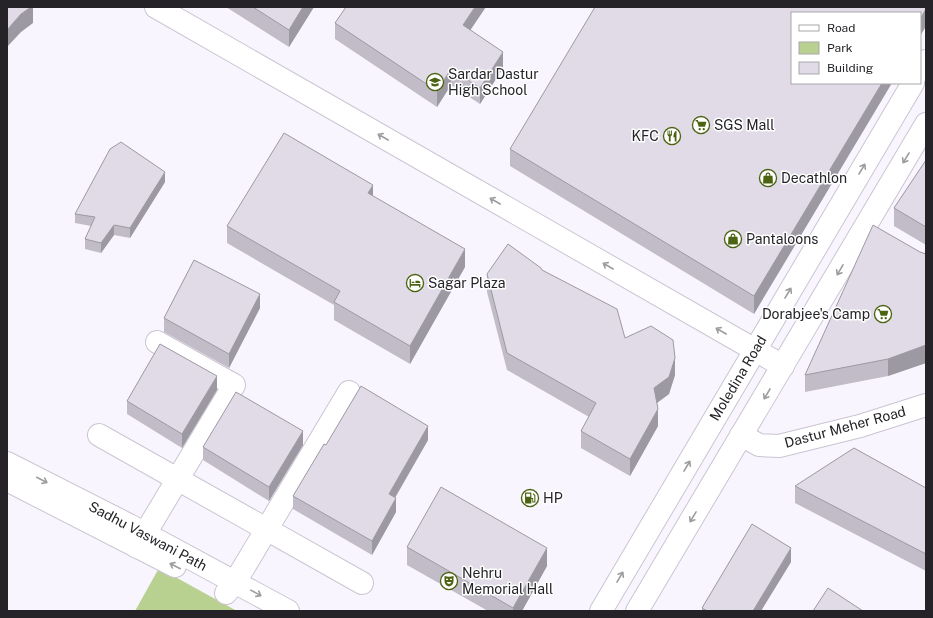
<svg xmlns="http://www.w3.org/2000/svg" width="933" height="618" font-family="'Public Sans',sans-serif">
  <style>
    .green { fill: #b9d190 }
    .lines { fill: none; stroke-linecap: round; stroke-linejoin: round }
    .street-casing { stroke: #cac5d1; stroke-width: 24 }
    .secondary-casing { stroke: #cac5d1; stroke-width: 24 }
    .primary-casing { stroke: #cac5d1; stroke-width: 24 }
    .street { stroke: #fff; stroke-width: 22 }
    .secondary { stroke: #fff; stroke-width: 22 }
    .primary { stroke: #fff; stroke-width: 22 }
    .wall { fill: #c1bcc7 }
    .shaded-wall { fill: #9d99a2 }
    .building { fill: #e0dbe7; stroke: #9d99a2 }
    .oneway { stroke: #9d9c9e }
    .labels { text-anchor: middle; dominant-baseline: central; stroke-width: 3; stroke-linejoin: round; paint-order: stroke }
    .poi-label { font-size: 14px; fill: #252327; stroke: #fff; text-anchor: start }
    .street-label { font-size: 14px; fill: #252327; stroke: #fff }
  </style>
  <rect width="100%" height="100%" fill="#f9f5ff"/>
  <path class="green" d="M159,568L237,611H135Z"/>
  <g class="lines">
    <g class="street-casing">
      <path id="street" d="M156,7L783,366
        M99,435L362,583
        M741,435L759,445L779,446L860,426L926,405
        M137,547L234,385L157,342
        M226,593L235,582L349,392"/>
    </g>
    <g class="secondary-casing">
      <path id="secondary" d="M7,463L129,525L288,611
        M7,480L175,566"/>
    </g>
    <g class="primary-casing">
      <path id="primary" d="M920,71L926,61
        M601,611L913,83
        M637,611L926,124"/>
    </g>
    <use href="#street" class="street"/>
    <use href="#secondary" class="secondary"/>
    <use href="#primary" class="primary"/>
  </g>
  <path class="wall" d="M226,7H314L289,47Z
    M926,7V26L920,36V13L754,314L510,166V149Z
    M335,23L470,30L503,68L480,104L451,85L437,107L335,39Z
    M926,160V245L894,226V208Z
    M165,182L130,238L114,235L101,253L85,249V239L91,226L75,223V214Z
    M373,196L465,267L410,364L334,320V305L227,243V226Z
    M920,252L926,254V363L888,376L805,392V375Z
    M542,270L625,338L675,375L669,394L657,403L658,426L630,476L581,448V431L589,417L507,370L487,292V274Z
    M260,308L229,368L164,332V318Z
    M217,390L182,448L127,414V401Z
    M428,440L395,498L396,512L372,555L293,509V496L326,445Z
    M303,445L269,501L203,460V447Z
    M795,486L926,488V571L795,503Z
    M407,547L547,566L522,611H488L407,565Z
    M791,562L761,611H702V608Z"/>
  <path class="shaded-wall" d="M31,7H33V23L21,32L7,47V30L21,14Z
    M303,7H314L289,47V30Z
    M475,7H486L463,41V25Z
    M926,9V26L920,36V19Z
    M503,52V68L480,104V88Z
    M451,69V85L437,107V91Z
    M882,83H892L754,314V296Z
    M165,172V182L130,238V228Z
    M373,185V203L368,193Z
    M114,225V235L101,253V243Z
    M465,249V267L410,364V346Z
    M260,294V308L229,368V354Z
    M926,345V363L888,376V359Z
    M675,358V375L669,394L654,405V388Z
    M217,376V390L182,448V434Z
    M658,409V426L630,476V459Z
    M428,426V440L389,508V494Z
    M303,431V445L269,501V487Z
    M396,498V512L372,555V541Z
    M547,548V566L522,611H513V608Z
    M791,548V562L761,611H753Z"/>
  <path class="building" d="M7,7H31L21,14L7,30Z
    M253,7H303L289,30Z
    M346,7H475L463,25L503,52L480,88L451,69L437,91L335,23Z
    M595,7H926V9L920,19V13H792V83H882L754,296L510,149Z
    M284,133L373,185L368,193L465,249L410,346L334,302L340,291L227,226Z
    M121,142L165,172L130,228L114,225L101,243L85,239L95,217L75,214L110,149Z
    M926,160V227L894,208Z
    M873,225L920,252L926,254V345L888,359L805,375Z
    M508,244L541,268L542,270L617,309L625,338L651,326L673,340L675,358L669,377L654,388L658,409L630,459L581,431L596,403L507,353L487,274Z
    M194,260L260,294L229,354L164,318Z
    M160,344L217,376L182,434L127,401Z
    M361,386L428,426L389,494L396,498L372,541L293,496L324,444L326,445Z
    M236,392L303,431L269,487L203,447Z
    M854,448L926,488V554L795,486Z
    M441,487L547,548L513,608L407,547Z
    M752,524L791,548L753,611H707L702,608Z
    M828,588L863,611H813Z"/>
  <defs><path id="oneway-shaft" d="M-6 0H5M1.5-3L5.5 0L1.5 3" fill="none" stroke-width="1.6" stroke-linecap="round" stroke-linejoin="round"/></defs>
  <g class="oneway">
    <use href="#oneway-shaft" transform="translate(383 137) rotate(-150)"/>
    <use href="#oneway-shaft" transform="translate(906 158) rotate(121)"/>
    <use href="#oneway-shaft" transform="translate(862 169) rotate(-59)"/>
    <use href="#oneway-shaft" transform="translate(495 201) rotate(-150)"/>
    <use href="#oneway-shaft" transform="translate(608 266) rotate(-150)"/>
    <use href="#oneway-shaft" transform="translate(840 270) rotate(120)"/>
    <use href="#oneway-shaft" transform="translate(788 293) rotate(-59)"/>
    <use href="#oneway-shaft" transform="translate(721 331) rotate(-150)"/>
    <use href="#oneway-shaft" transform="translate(767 394) rotate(121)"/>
    <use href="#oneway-shaft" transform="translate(687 466) rotate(-59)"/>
    <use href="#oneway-shaft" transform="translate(42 480) rotate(27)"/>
    <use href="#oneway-shaft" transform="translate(693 517) rotate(121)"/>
    <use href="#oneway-shaft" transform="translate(175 566) rotate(-153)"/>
    <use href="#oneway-shaft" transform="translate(620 577) rotate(-59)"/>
    <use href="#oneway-shaft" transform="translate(256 593) rotate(29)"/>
  </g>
  <defs>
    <g id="school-ring" transform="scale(0.9)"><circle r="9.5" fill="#fff" stroke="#4c6412" stroke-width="1.5"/><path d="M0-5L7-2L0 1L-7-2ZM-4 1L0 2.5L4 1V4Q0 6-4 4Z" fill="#4c6412"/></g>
    <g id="supermarket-ring" transform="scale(0.9)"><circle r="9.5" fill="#fff" stroke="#4c6412" stroke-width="1.5"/><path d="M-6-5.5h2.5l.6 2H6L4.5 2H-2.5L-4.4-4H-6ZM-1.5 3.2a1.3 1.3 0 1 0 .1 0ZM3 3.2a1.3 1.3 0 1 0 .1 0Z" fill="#4c6412"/></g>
    <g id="restaurant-ring" transform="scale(0.9)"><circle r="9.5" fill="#fff" stroke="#4c6412" stroke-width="1.5"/><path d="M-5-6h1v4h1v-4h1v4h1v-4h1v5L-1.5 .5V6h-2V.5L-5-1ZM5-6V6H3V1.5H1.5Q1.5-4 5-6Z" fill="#4c6412"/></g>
    <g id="shop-ring" transform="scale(0.9)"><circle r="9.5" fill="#fff" stroke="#4c6412" stroke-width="1.5"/><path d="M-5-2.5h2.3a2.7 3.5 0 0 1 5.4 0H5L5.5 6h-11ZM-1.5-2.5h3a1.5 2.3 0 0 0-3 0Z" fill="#4c6412"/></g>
    <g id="hotel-ring" transform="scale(0.9)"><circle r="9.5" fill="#fff" stroke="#4c6412" stroke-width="1.5"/><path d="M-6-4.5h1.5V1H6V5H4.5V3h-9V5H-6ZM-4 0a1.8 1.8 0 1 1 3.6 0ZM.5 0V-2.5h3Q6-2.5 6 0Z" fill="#4c6412"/></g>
    <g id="fuel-ring" transform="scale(0.9)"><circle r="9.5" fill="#fff" stroke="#4c6412" stroke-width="1.5"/><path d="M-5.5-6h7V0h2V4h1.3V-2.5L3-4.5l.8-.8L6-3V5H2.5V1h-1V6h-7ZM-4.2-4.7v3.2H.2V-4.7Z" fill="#4c6412"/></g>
    <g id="theatre-ring" transform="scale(0.9)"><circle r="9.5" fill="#fff" stroke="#4c6412" stroke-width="1.5"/><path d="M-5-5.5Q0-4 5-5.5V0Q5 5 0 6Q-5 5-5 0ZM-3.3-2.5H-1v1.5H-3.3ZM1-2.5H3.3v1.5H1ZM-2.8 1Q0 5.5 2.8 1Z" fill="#4c6412"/></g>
  </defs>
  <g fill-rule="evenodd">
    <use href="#school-ring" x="435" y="82"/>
    <use href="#supermarket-ring" x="701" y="125"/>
    <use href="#restaurant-ring" x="672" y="136"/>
    <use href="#shop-ring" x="768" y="178"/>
    <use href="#shop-ring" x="733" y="239"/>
    <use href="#hotel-ring" x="415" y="283"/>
    <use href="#supermarket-ring" x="883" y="314"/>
    <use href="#fuel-ring" x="530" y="498"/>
    <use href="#theatre-ring" x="449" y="581"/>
  </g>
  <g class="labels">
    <g class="poi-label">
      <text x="448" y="74">Sardar Dastur<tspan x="448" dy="16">High School</tspan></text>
      <text x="714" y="125">SGS Mall</text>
      <text x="659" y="136" text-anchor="end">KFC</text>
      <text x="781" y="178">Decathlon</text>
      <text x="746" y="239">Pantaloons</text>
      <text x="428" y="283">Sagar Plaza</text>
      <text x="870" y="314" text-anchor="end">Dorabjee's Camp</text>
      <text x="543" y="498">HP</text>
      <text x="462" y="573">Nehru<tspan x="462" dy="16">Memorial Hall</tspan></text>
    </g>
    <g class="street-label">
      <text transform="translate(738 378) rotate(-59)">Moledina Road</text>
      <text transform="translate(845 427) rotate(-15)">Dastur Meher Road</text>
      <text transform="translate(148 536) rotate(28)">Sadhu Vaswani Path</text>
    </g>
  </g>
  <rect width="933" height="618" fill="none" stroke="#252327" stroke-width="16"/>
  <rect x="791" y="12" width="130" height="72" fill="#ffffff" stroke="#a8a7a9"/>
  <rect x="799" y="25" width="20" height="6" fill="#ffffff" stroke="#a8a7a9"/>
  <text x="827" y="32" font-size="12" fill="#252327">Road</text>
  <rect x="799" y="42" width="20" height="12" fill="#b9d190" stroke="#a8a7a9"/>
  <text x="827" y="52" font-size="12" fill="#252327">Park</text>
  <rect x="799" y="62" width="20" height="12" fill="#e0dbe7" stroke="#a8a7a9"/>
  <text x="827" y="72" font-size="12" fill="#252327">Building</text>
</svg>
